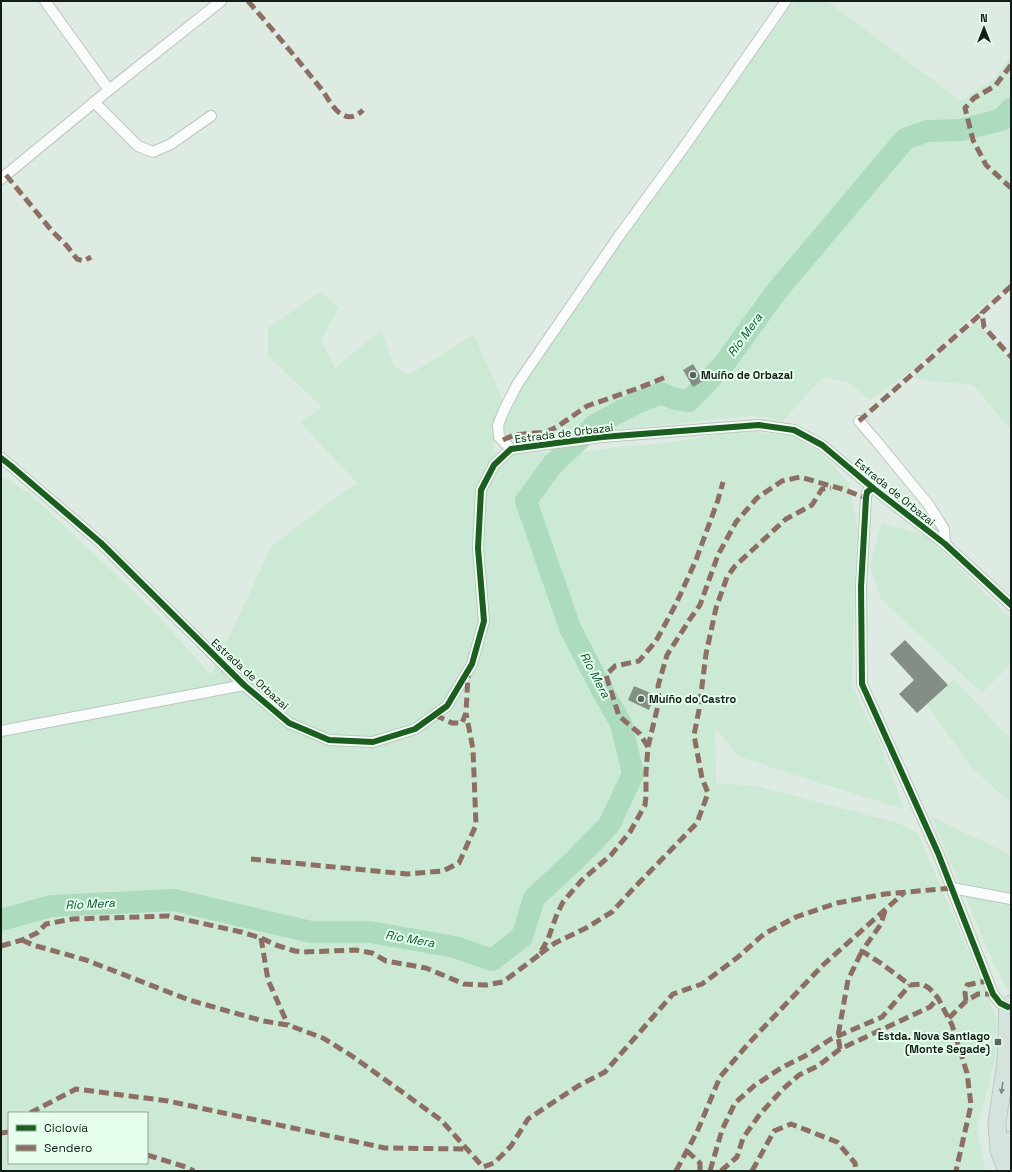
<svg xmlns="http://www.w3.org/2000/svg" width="1012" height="1172" font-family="'Space Grotesk',sans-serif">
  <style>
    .green { fill: #cbe9d5; fill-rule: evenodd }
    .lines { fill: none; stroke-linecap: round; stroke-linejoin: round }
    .river { stroke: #addbbd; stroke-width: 22 }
    .building { fill: #848e87 }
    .minor-casing { stroke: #bcc6bf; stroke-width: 12 }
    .trunk-casing { stroke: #bfc6c2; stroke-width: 19 }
    .minor { stroke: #fafcfb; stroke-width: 10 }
    .trunk { stroke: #d4e4dc; stroke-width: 17 }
    .quiet { stroke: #8d6e63; stroke-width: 5; stroke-dasharray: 10 5; stroke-linecap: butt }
    .cycleway-casing { stroke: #e5feed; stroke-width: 8 }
    .cycleway { stroke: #1b5e20; stroke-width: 6 }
    .oneway { fill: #7d8a83 }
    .poi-dot { fill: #5a645d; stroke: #e5feed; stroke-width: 1.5 }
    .labels { text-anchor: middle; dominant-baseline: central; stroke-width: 4; stroke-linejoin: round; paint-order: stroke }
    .poi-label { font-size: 11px; font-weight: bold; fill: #131c16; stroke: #e5feed; text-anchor: start }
    .street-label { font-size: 11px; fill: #131c16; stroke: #e5feed }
    .water-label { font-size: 12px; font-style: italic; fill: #0b5430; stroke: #e5feed }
  </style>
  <rect width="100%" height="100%" fill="#deebe2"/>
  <path class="green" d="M795,1H827L961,101L995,78L1011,56V282L907,374L870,400L848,382L823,377L782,422L768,418L750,416L517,440L508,435L504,430L503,421L521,385L587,289L727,93Z
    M321,292L339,308L321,340L335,368L381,330L394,366L408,375L474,335L504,403L492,452L578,453L619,447L659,444L744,431L794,436L823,455L849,483L857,525L852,683L861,706L878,738L904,809L791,774L738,756L715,727L716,783L756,786L898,823L918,833L997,1019L995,1059L977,1128L985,1171H1V475L31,495L151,608L211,675L272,546L343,492L357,483L300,422L322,407L268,356V328ZM9,1113H147V1163H9Z
    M977,321L1011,362V430L973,385L922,380L913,377Z
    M882,523L927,536L1011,619V664L982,693L881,599L870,565Z
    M954,679L1011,740V803L971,767L927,704Z
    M931,816L1011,855V988L1008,990L992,960Z"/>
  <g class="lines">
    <path class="river" d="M1,920L51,906L174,900L311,932H370L455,947L492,960L522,937L534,898L575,860L609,825L633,774L621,723L602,690L570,628L526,501L553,464L595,425L634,404L661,393L675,399L689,401L724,364L776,292L905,139L927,131L960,130L1001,120L1011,109"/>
  </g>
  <path class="building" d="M693,364L703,381L693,387L683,370Z
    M905,640L948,685L917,713L899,694L914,680L890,654Z
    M634,686L655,695L649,710L628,700Z"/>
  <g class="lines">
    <g class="minor-casing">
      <path id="minor" d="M45,1L109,90
        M94,102L138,146L153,152L171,144L211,116
        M1,179L109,90L221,1
        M859,421L878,443L928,504L944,529L945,544
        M511,449L499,437L498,425L504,410L518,383L619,236L684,147L786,1
        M1,458L10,465L101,543L244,685L289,723L329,740L373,742L415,729L447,706L472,664L484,621L478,548L481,490L494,465L511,449L602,437L759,425L794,430L822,445L873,488L945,544L1011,605
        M873,488L867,492L866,498L861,587L862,684L938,853L993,994L1000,1003L1008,1007
        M1,731L244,685
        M952,888L1011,899"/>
    </g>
    <g class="trunk-casing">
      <path id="trunk" d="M1008,1168L1011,1140
        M1007,1171L999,1150L997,1123L1006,1061L1008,1007L1011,1004"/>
    </g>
    <use href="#minor" class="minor"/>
    <use href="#trunk" class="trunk"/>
    <path class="quiet" d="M248,1C273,30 298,60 322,90C328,98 334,111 343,115C351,119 357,116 363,110
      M1011,65L995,86L974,98L965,108L973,140L986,165L1011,188
      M6,175L52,231L67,246L77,259L84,261L91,257
      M1011,286L982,313L984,327L1011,357
      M859,421L982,313
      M503,440L514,435L546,432L557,427L587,406L636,389L666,377
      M435,715L452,723H462L466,713L468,675
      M648,747L640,734L619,716L606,675L615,666L639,661L656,641L676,604L696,560L718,500L723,482
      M251,859L407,874L443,871L459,863L476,825L473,749L466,713
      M885,911L881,924L862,951L882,964L910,985L922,984L929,988L938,998L952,1025L967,1073L971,1105L956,1171
      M261,938L268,980L288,1025
      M22,940L33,945L86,960L189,1000L263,1021L288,1025L323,1038L352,1056L441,1120L483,1167L494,1163L511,1146L528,1119L578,1086L605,1072L673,994L702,984L738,957L764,934L796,917L837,903L885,894L952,888
      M1,946L22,940L37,933L46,924L73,919L169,916L241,932L261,938L276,945L295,951L304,952L356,950L372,953L386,961L426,968L464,984L486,985L503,982L539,955L548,939L557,914L563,902L582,880L611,855L630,832L645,805L646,796V772L648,747L659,701L658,686L667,655L690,619L700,605L718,555L736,522L757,498L782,481L800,477L842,489L866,498
      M540,954L555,943L586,928L612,912L632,890L697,823L708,793L702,778L694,735L699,710L706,654L716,608L727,577L735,566L786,519L812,505L822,489L831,488
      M966,1001L965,993L967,985L987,981
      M949,1018L966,1001L978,994H993
      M840,1049L838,1036L848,980L862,951
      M30,1113L76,1089L168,1101L385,1148L467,1149
      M1,1133L9,1132
      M687,1151L700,1163V1171
      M147,1155L186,1167L194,1171
      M676,1171L697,1132L720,1077L748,1044L823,965L905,892
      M710,1171L722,1130L735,1103L754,1086L781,1068L805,1056L831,1039L882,1017L910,985
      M721,1171L737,1157L743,1138L760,1114L783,1089L799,1075L818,1066L840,1049L930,1007L938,998
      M752,1171L774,1131L791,1124L837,1142L855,1163L856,1171"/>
    <g class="cycleway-casing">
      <path id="cycleway" d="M1,458L10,465L101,543L244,685L289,723L329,740L373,742L415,729L447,706L472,664L484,621L478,548L481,490L494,465L511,449L602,437L759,425L794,430L822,445L873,488L945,544L1011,605
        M873,488L867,492L866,498L861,587L862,684L938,853L993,994L1000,1003L1008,1007"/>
    </g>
    <use href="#cycleway" class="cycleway"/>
  </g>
  <defs><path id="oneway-solid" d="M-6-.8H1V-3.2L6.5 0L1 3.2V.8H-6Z"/></defs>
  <use class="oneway" href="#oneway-solid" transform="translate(1002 1088) rotate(98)"/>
  <g class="poi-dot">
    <circle cx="693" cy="375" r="4"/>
    <circle cx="641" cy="699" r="4"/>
    <rect x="994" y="1038" width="8" height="8" rx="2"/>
  </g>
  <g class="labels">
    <g class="poi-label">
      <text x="701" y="375">Muíño de Orbazai</text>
      <text x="649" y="699">Muíño do Castro</text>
      <text x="990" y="1036" text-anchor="end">Estda. Nova Santiago<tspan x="990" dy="13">(Monte Segade)</tspan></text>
    </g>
    <g class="street-label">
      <text transform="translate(564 433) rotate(-7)">Estrada de Orbazai</text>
      <text transform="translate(895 492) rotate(39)">Estrada de Orbazai</text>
      <text transform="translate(250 674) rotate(42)">Estrada de Orbazai</text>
    </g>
    <g class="water-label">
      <text transform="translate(745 335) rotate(-54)">Río Mera</text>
      <text transform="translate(595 675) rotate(62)">Río Mera</text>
      <text transform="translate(90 904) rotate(-3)">Río Mera</text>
      <text transform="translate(410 939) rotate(10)">Río Mera</text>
    </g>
  </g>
  <rect width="1012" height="1172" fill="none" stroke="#131c16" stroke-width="4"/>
  <rect x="8" y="1112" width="140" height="52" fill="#e5feed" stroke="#91a497"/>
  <rect x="16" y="1125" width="20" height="6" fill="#1b5e20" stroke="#91a497"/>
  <text x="44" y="1132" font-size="12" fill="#131c16">Ciclovía</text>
  <rect x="16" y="1145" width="20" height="6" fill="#8d6e63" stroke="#91a497"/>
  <text x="44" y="1152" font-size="12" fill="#131c16">Sendero</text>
  <g transform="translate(984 28)" stroke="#e5feed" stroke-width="3" paint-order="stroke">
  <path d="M0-3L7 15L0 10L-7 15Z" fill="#131c16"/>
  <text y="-6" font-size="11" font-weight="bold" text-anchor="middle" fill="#131c16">N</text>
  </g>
</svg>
